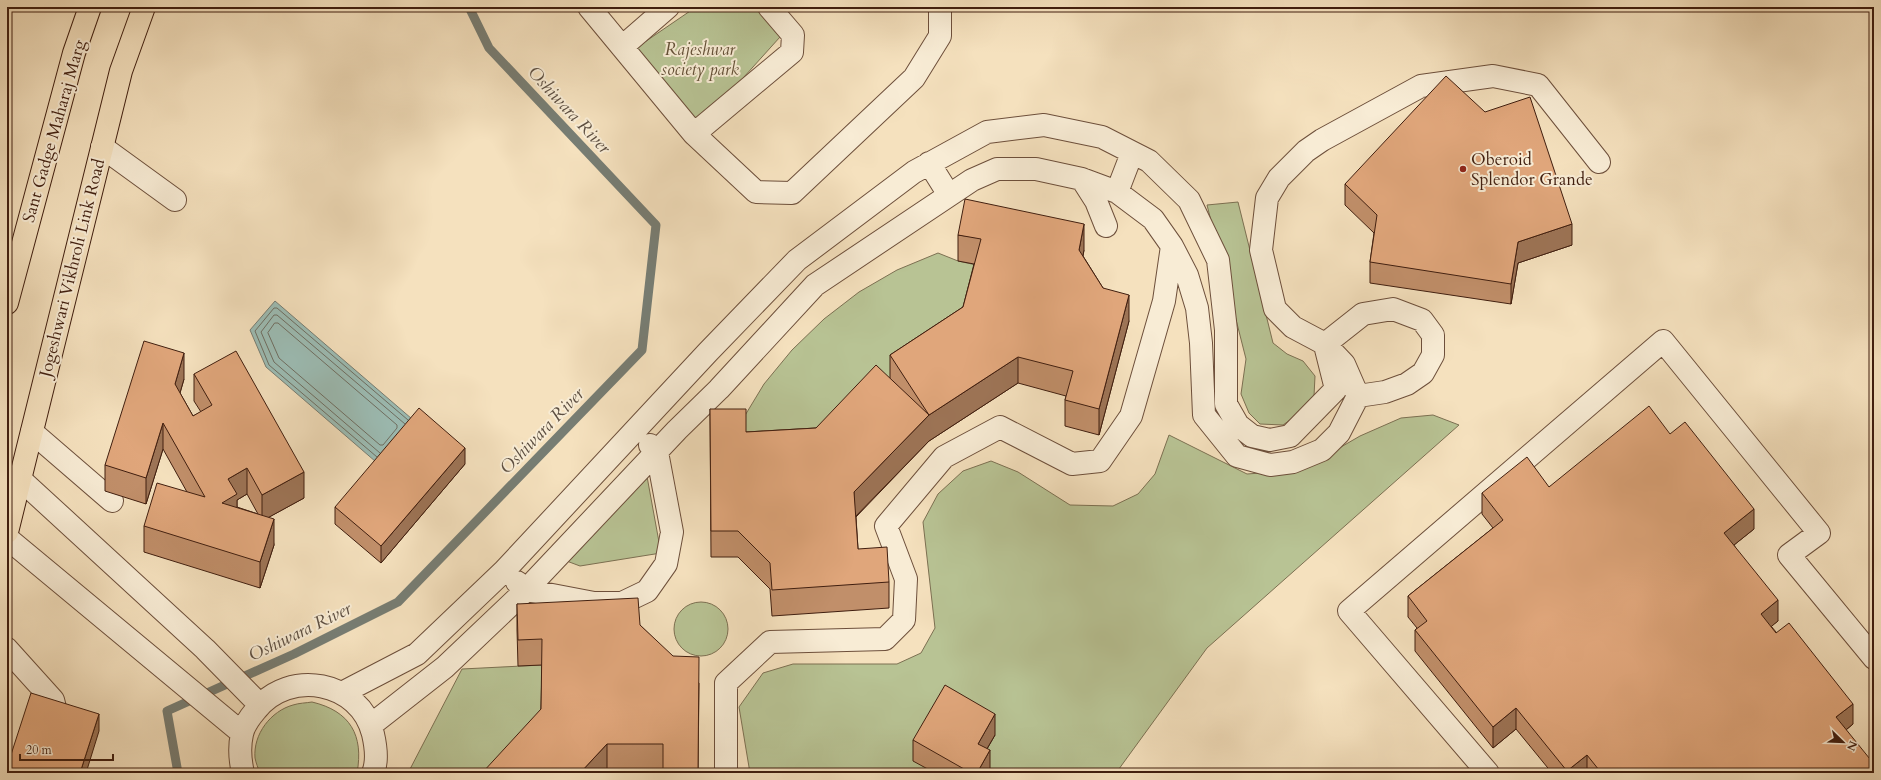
<svg xmlns="http://www.w3.org/2000/svg" width="1881" height="780" font-family="Cardo,serif">
  <style>
    .green { fill: #b8c394; stroke: #7c7052 }
    .water { fill: #9cbdb5; stroke: #777d73 }
    .lines { fill: none; stroke-linecap: round; stroke-linejoin: round }
    .shore { stroke: #6e6e62; stroke-width: 1 }
    .stream { stroke: #777d73; stroke-width: 9 }
    .minor-casing { stroke: #6d4f3b; stroke-width: 24 }
    .major-casing { stroke: #401e0f; stroke-width: 24 }
    .minor { stroke: #f8ecd5; stroke-width: 22 }
    .major { stroke: #f5e1be; stroke-width: 22 }
    .wall { fill: #c18f6a; stroke: #401e0f; fill-rule: evenodd }
    .shaded-wall { fill: #9d7456; stroke: #401e0f }
    .building { fill: #e0a67b; stroke: #401e0f }
    .poi-dot { fill: #8f2418; stroke: #f8ecd5; stroke-width: 1.5 }
    .labels { text-anchor: middle; dominant-baseline: central; stroke-width: 4; stroke-linejoin: round; paint-order: stroke }
    .park-label { font-size: 17px; font-style: italic; fill: #645037; stroke: #f8ecd5 }
    .street-label { font-size: 17px; fill: #401e0f; stroke: #f8ecd5 }
    .poi-label { font-size: 17px; fill: #401e0f; stroke: #f8ecd5; text-anchor: start }
    .water-label { font-size: 18px; font-style: italic; fill: #5c4e41; stroke: #f8ecd5 }
  </style>
  <rect width="100%" height="100%" fill="#f5e1be"/>
  <filter id="stains"><feTurbulence type="fractalNoise" baseFrequency=".005" numOctaves="4"/><feColorMatrix values="0 0 0 0 .2 0 0 0 0 .09 0 0 0 0 .02 0 0 0 .5 -.17"/></filter>
  <radialGradient id="worn" r=".72"><stop offset=".6" stop-color="#630" stop-opacity="0"/><stop offset="1" stop-color="#630" stop-opacity=".3"/></radialGradient>
  <path class="green" d="M696,7H755L780,37L698,128L633,50Z
    M1238,202L1273,343L1287,354L1303,361L1315,376L1314,396L1300,413L1283,425L1260,424L1249,413L1241,394L1246,359L1207,205Z
    M938,253L958,261L981,266L963,333L816,454L746,459L741,422L764,384L792,350L824,319L859,292L897,270Z
    M1433,415L1459,425L1207,648L1116,773H750L739,707L763,673L793,664H897L921,653L935,628L923,522L938,494L963,471L991,461L1018,472L1070,505L1113,506L1138,494L1155,474L1169,435L1247,474L1288,471L1322,458L1360,436L1401,418Z
    M646,471L661,553L580,566L564,560Z
    M674 629a27 27 0 1 1 54 0a27 27 0 1 1-54 0Z
    M542,665L541,735L506,773H408L462,669Z
    M312,702C350,711 364,735 357,773H260C258,768 256,763 255,758C253,734 271,711 293,705C299,703 306,703 312,702Z"/>
  <path class="water" d="M275,301L419,425L383,468L266,367L250,330Z"/>
  <g class="lines">
    <path class="shore" d="M275,323H278L397,425V428L383,445H380L279,358L268,333Z
      M380,453L274,362L261,332L274,315H277L405,424
      M377,457L269,365L255,331L274,308H277L408,420"/>
    <path class="stream" d="M178,773L167,711L294,654L398,602L642,350L656,225L489,48L469,7"/>
    <g class="minor-casing">
      <path id="minor" d="M589,7L694,134L792,52L793,35L769,7
        M622,47L668,7
        M694,134L756,192L792,193L914,78L940,36V7
        M102,147L175,200
        M929,163L949,195
        M1082,179L1096,201L1106,226
        M1117,192L1132,153
        M1325,344L1363,314L1393,309L1422,320L1433,335V355L1423,373L1407,384L1385,392L1358,396
        M32,432L112,501
        M20,479L205,649L260,705
        M7,538L242,733
        M517,582L526,590L594,603H622L647,591L666,564L672,532L657,452L650,445
        M7,649L53,700L57,716
        M342,693L417,654L504,571L708,352L797,260L914,172L987,132L1044,125L1102,137L1149,161L1189,200L1218,260L1226,330V404L1238,425L1252,436L1270,440L1290,436L1336,389L1326,349
        M371,725L445,667L526,590L677,430L719,389L815,285L972,180L997,169H1036L1082,179L1117,192L1153,219L1172,246L1187,275L1197,308L1201,343L1204,415L1237,456L1270,465L1293,462L1322,450L1339,433L1358,396L1344,364L1325,344L1293,327L1275,309L1261,250L1267,198L1279,178L1306,151L1322,140L1421,86L1493,76L1538,85L1599,162
        M243,773C240,760 239,747 242,734C244,725 250,717 256,710C289,668 360,681 373,734C376,747 378,761 373,773
        M726,773V683L770,642L885,639L904,620L906,579L886,526L944,457L1000,427L1072,464L1100,461L1131,416L1164,301L1172,246
        M1488,773L1349,611L1663,341L1819,533L1789,555L1874,658"/>
    </g>
    <g class="major-casing">
      <path id="major" d="M7,303L74,53L90,7
        M7,532L121,71L144,7"/>
    </g>
    <use href="#minor" class="minor"/>
    <use href="#major" class="major"/>
  </g>
  <path class="wall" d="M1345,184L1572,245L1518,263L1511,304L1370,283V262L1374,233L1345,205Z
    M958,235L1084,250L1083,256L1103,288L1129,321L1099,435L1065,426V400L1066,396L1018,383L929,441L856,517L858,549L889,582V608L772,616L770,589L738,557H711L710,409L746,432L816,428L890,378V355L963,307L974,264L958,261Z
    M194,374L304,498L269,517L274,545L260,588L144,552V526L187,492L163,449L146,504L105,491V465L184,379L180,393L193,416L201,412L194,401ZM247,494L258,514L237,507V500Z
    M1670,434L1754,529L1734,545L1778,621L1771,626L1853,724L1846,730L1874,773H1552L1516,729L1493,748L1415,651V630L1417,628L1408,617V596L1493,528L1482,514V493L1549,487Z
    M465,464L381,563L335,524V507Z
    M517,604L640,625L699,683L698,773H663V771L607,770L541,709L542,665L518,666L517,630Z
    M995,735L987,749L990,771L989,773H935L913,761V740Z"/>
  <path class="shaded-wall" d="M1084,224V250L1079,276V250Z
    M1572,224V245L1518,263L1511,304V284L1518,242Z
    M1129,295V321L1099,435V409Z
    M184,353V379L175,410V384Z
    M1018,357V383L929,441L854,518V492L929,415Z
    M163,423V449L146,504V478Z
    M465,448V464L381,563V546Z
    M247,468V494L237,500V520L222,503L228,479Z
    M304,472V498L262,521V495Z
    M1754,509V529L1724,553V533Z
    M274,519V545L260,588V562Z
    M1778,600V621L1761,635V614Z
    M1853,704V724L1836,738V717Z
    M1516,708V729L1493,748V727Z
    M99,714V731L86,773H80Z
    M995,714V735L978,764V744Z
    M607,744V770L604,773H580Z
    M990,750V771L989,773H977Z
    M1587,755V773H1567V771Z"/>
  <path class="building" d="M1446,76L1485,112L1530,97L1572,224L1518,242L1511,284L1370,262L1377,215L1345,184Z
    M965,199L1084,224L1079,250L1103,288L1129,295L1099,409L1065,400L1073,371L1018,357L929,415L890,355L963,307L981,239L958,235Z
    M144,341L184,353L175,384L193,416L212,405L194,374L236,351L304,472L262,495L247,468L228,479L237,494L222,503L274,519L260,562L144,526L157,483L205,497L163,423L146,478L105,465Z
    M876,365L929,415L854,492L858,549L887,547L889,582L772,590L770,563L738,531H711L710,409H746V432L816,428Z
    M1649,406L1670,434L1685,422L1754,509L1724,533L1778,600L1761,614L1776,633L1789,623L1853,704L1836,717L1874,764V772L1872,773H1595L1599,770L1587,755L1567,771L1516,708L1493,727L1415,630L1427,621L1408,596L1503,520L1482,493L1527,457L1549,487Z
    M419,408L465,448L381,546L335,507Z
    M638,598L640,625L673,656L699,657L698,773H663V744H607L580,773H482L541,709L542,639L518,640L517,604Z
    M945,685L995,714L978,744L990,750L977,773H962L964,769L913,740Z
    M31,693L99,714L80,773H13L7,771V767Z"/>
  <circle class="poi-dot" cx="1463" cy="169" r="4"/>
  <g class="labels">
    <g class="park-label">
      <text x="700" y="49">Rajeshwar<tspan x="700" dy="20">society park</tspan></text>
    </g>
    <g class="street-label">
      <text transform="translate(54 131) rotate(-74)">Sant Gadge Maharaj Marg</text>
      <text transform="translate(72 268) rotate(-76)">Jogeshwari Vikhroli Link Road</text>
    </g>
    <g class="poi-label">
      <text x="1471" y="159">Oberoid<tspan x="1471" dy="20">Splendor Grande</tspan></text>
    </g>
    <g class="water-label">
      <text transform="translate(569 110) rotate(47)">Oshiwara River</text>
      <text transform="translate(542 431) rotate(-46)">Oshiwara River</text>
      <text transform="translate(300 632) rotate(-26)">Oshiwara River</text>
    </g>
  </g>
  <rect width="1881" height="780" fill="none" stroke="#f5e1be" stroke-width="24"/>
  <rect x="8" y="8" width="1865" height="764" fill="none" stroke="#401e0f" stroke-width="2"/>
  <rect x="12" y="12" width="1857" height="756" fill="none" stroke="#401e0f"/>
  <g transform="translate(1843 742) rotate(113)" stroke="#f8ecd5" stroke-width="3" paint-order="stroke">
  <path d="M0-3L7 15L0 10L-7 15Z" fill="#401e0f"/>
  <text y="-6" font-size="11" font-weight="bold" text-anchor="middle" fill="#401e0f">N</text>
  </g>
  <path d="M20 754v6h93v-6" fill="none" stroke="#401e0f" stroke-width="2"/>
  <text x="26" y="754" font-size="12" fill="#401e0f" stroke="#f8ecd5" stroke-width="3" paint-order="stroke">20 m</text>
  <rect width="100%" height="100%" filter="url(#stains)"/>
  <rect width="100%" height="100%" fill="url(#worn)"/>
</svg>
